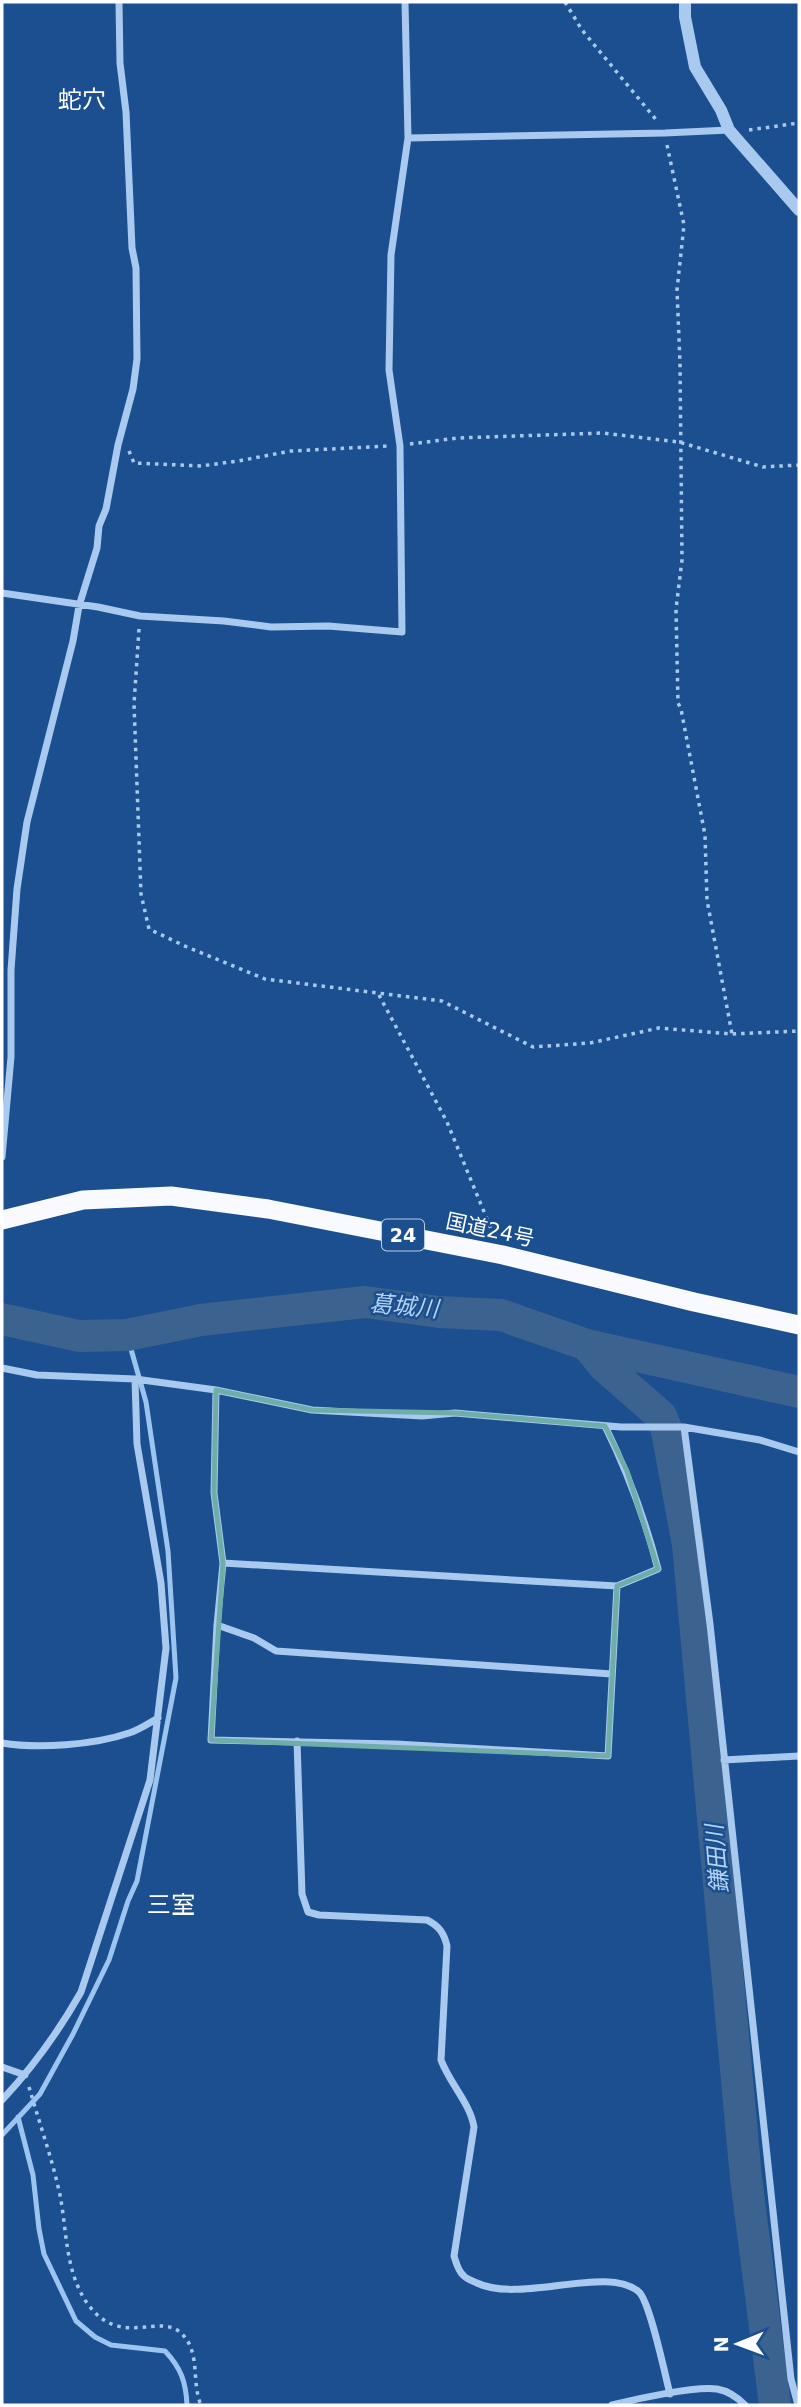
<svg xmlns="http://www.w3.org/2000/svg" width="801" height="2407" font-family="'DejaVu Sans','Noto Sans JP',sans-serif">
  <style>
    .lines { fill: none; stroke-linecap: round; stroke-linejoin: round }
    .stream { stroke: #9cc4f0; stroke-width: 5 }
    .river { stroke: #3c6290; stroke-width: 32 }
    .path { stroke: #a9c9ee; stroke-width: 3.5; stroke-dasharray: 3.5 5; stroke-linecap: butt }
    .minor { stroke: #a9c9ee; stroke-width: 7 }
    .tertiary { stroke: #a9c9ee; stroke-width: 12 }
    .trunk { stroke: #f8faff; stroke-width: 19 }
    .marked { fill: none; stroke: #6fada8; stroke-width: 5; stroke-linejoin: round }
    .labels { text-anchor: middle; dominant-baseline: central; stroke-width: 5; stroke-linejoin: round; paint-order: stroke }
    .shield { fill: #1b4f8f; stroke: #bbcadd; stroke-width: 2 }
    .shield-label { font-size: 19px; font-weight: bold; fill: #fff }
    .street-label { font-size: 21px; fill: #fff; stroke: #1b4f8f }
    .water-label { font-size: 23px; font-style: italic; fill: #b5d3f5; stroke: #1b4f8f }
    .quarter-label { font-size: 24px; fill: #fff; stroke: #1b4f8f }
  </style>
  <rect width="100%" height="100%" fill="#1b4f8f"/>
  <g class="lines">
    <path class="stream" d="M18,2117L33,2175L39,2229L44,2254L76,2321L95,2337L111,2345L165,2351C181,2368 186,2382 187,2405
      M2,2135L40,2094L73,2034L109,1960L128,1901L137,1881L176,1678L168,1551L146,1402L127,1335"/>
    <path class="river" d="M2,1319L79,1336L127,1335L201,1320L365,1302L439,1312L501,1315L587,1345L799,1392
      M587,1345L605,1367L661,1416L667,1431L688,1545L746,2178L775,2405"/>
    <path class="path" d="M565,2L582,30L658,122
      M749,130L799,123
      M667,145L684,225L677,290L680,363L682,560L676,609L678,703L681,709L705,835L707,900L732,1034
      M410,444L458,438L603,433L679,442L763,467L799,465
      M129,451L134,463L201,466L238,461L291,451L389,446
      M139,629L134,704L141,894L149,929L187,947L265,979L442,1001L533,1047L590,1043L659,1028L732,1034L799,1031
      M379,995L447,1122L494,1236
      M29,2087C39,2122 52,2158 60,2195C67,2231 65,2271 87,2303C120,2350 160,2311 182,2334C201,2353 191,2382 201,2405"/>
    <path class="minor" d="M408,138L665,133L729,130
      M2,593L98,607L140,616L224,621L271,627L328,626L402,632L400,446L389,370L391,255L408,138L405,2
      M2,1157L11,1057V970L17,889L27,822L73,641L79,606L97,548L99,526L106,509L118,445L133,389L137,359L136,268L132,248L126,112L120,63L119,2
      M2,1368L37,1375L135,1379L216,1390L312,1410L422,1416L455,1413L621,1427H684L760,1440L799,1452
      M216,1390L214,1493L223,1563L617,1586L658,1569C645,1519 628,1473 605,1426
      M684,1427L710,1624L791,2379L798,2405
      M223,1563L217,1625L211,1740L396,1744L608,1756L617,1586
      M217,1625L254,1638L276,1651L612,1674
      M297,1741L302,1894L308,1912L319,1915L427,1920C439,1926 444,1933 447,1946L441,2060C450,2084 470,2103 474,2127L454,2256C456,2262 458,2271 463,2275C466,2279 473,2281 477,2283C520,2304 608,2264 639,2292C650,2302 665,2375 670,2394
      M2,1743C38,1749 94,1745 129,1733C139,1730 149,1723 158,1718
      M724,1760L799,1756
      M2,2067L25,2075
      M2,2100C33,2067 59,2031 81,1992L150,1780L166,1648L161,1583L137,1444L135,1379
      M612,2405C636,2399 694,2386 717,2389C729,2391 737,2397 745,2405"/>
    <path class="tertiary" d="M685,2V17L695,67L721,110L729,130L799,210"/>
    <path class="trunk" d="M2,1220L83,1200L171,1196L268,1209L503,1255L694,1302L799,1325"/>
  </g>
  <path class="marked" d="M216,1390L312,1410L455,1413L605,1426L627,1471L658,1569L617,1586L608,1756L211,1740L223,1563L214,1493Z"/>
  <g class="labels">
    <rect class="shield" x="382" y="1219.5" width="42" height="31" rx="5"/>
    <g class="shield-label">
      <text x="403" y="1235">24</text>
    </g>
    <g class="street-label">
      <text transform="translate(490 1230) rotate(12)">国道24号</text>
    </g>
    <g class="water-label">
      <text transform="translate(404 1306) rotate(5)">葛城川</text>
      <text transform="translate(717 1859) rotate(-95)">鎌田川</text>
    </g>
    <g class="quarter-label">
      <text x="82" y="100">蛇穴</text>
      <text x="171" y="1905">三室</text>
    </g>
  </g>
  <rect width="801" height="2407" fill="none" stroke="#ffffff" stroke-width="7"/>
  <g transform="translate(738 2344) rotate(269)" stroke="#1b4f8f" stroke-width="5" paint-order="stroke">
  <path d="M0-5L12 26L0 18L-12 26Z" fill="#ffffff"/>
  <text y="-10" font-size="19" font-weight="bold" text-anchor="middle" fill="#ffffff">N</text>
  </g>
</svg>
